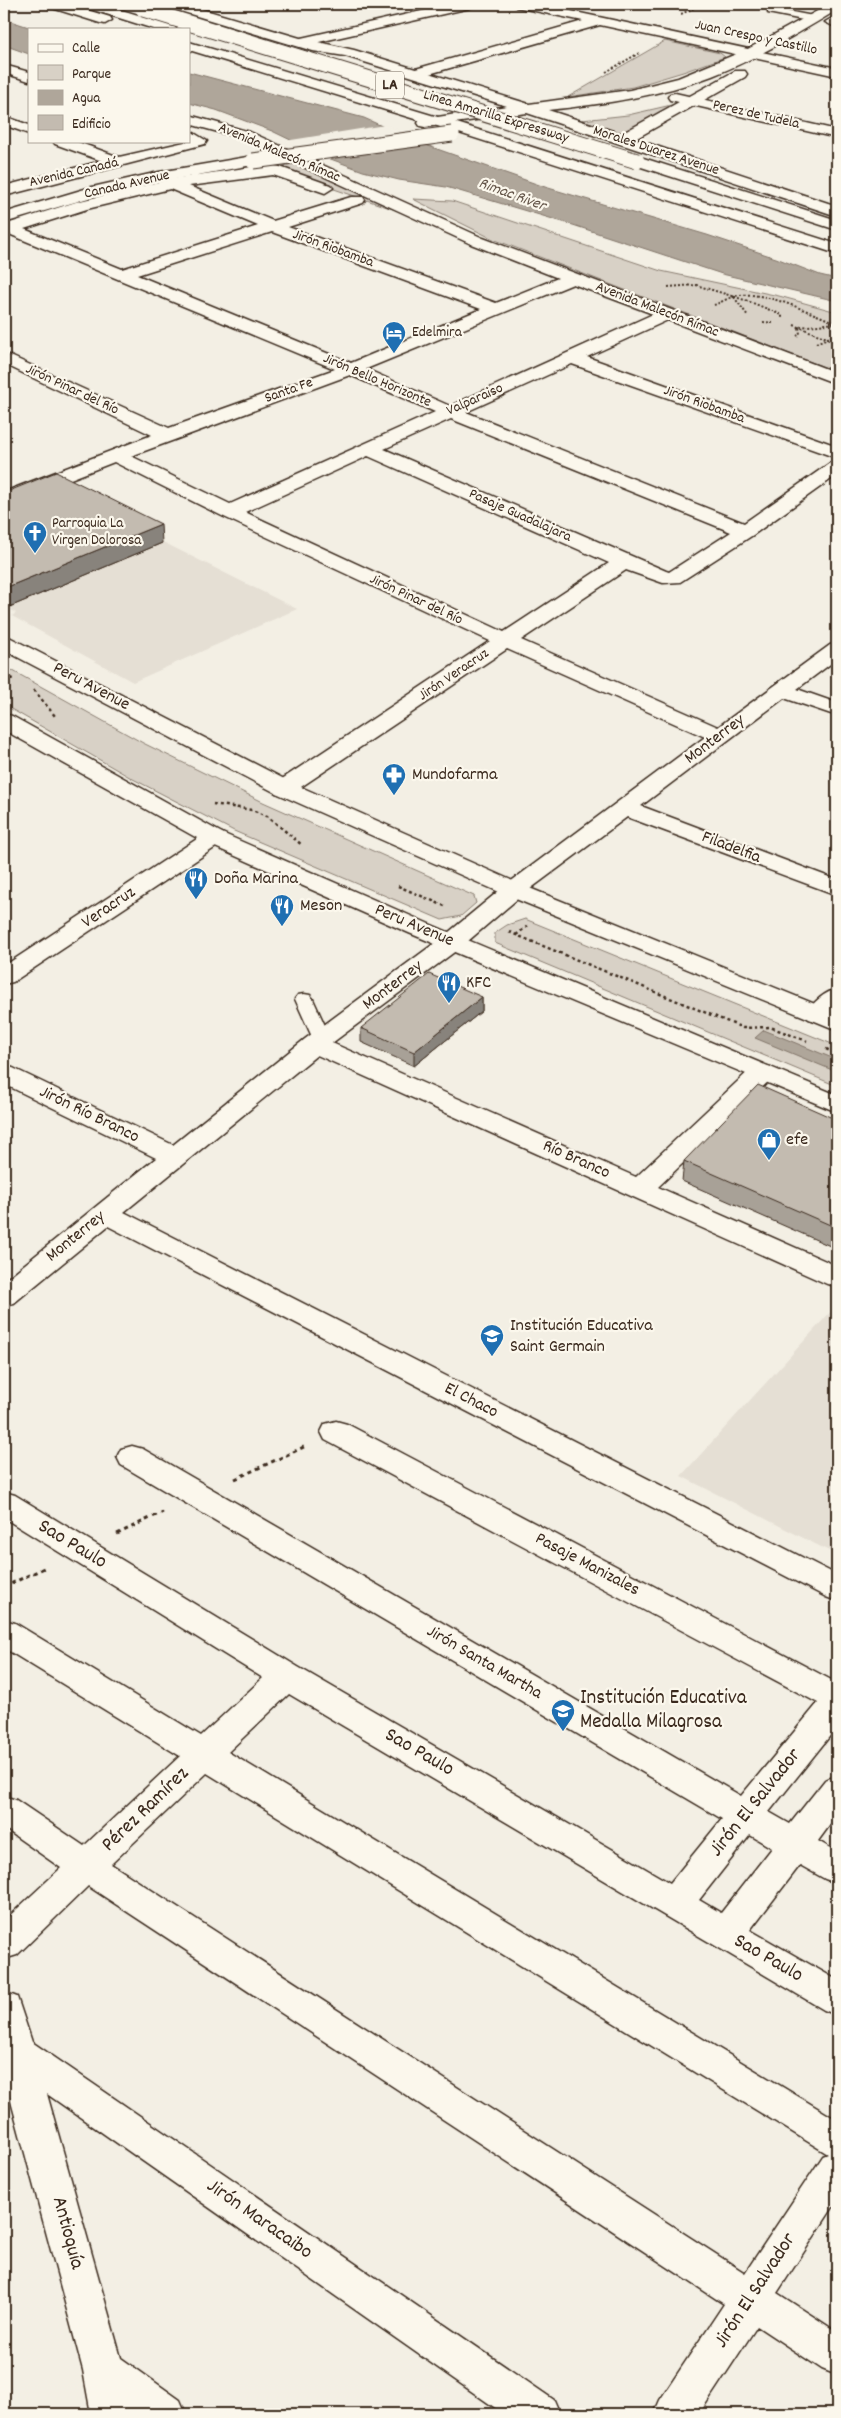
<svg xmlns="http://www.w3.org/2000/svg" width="841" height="2418" font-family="Dekko,sans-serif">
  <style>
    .built { fill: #e5dfd4 }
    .green { fill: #d8d1c6; stroke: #8a7e72 }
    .water { fill: #afa69a; stroke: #817468 }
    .pier { fill: #f3efe4 }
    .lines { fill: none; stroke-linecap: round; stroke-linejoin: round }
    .lane-casing { stroke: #3b2a1e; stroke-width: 3 }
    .street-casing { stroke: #3b2a1e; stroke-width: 3 }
    .secondary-casing { stroke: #3b2a1e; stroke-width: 3 }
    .highway-casing { stroke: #3b2a1e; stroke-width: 3 }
    .path-far2 { stroke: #3b2a1e; stroke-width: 2; stroke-dasharray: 2 2; stroke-linecap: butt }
    .path-far1 { stroke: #3b2a1e; stroke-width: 2.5; stroke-dasharray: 3 3; stroke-linecap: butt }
    .path { stroke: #3b2a1e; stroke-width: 3; stroke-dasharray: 4 4; stroke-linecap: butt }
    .lane { fill: #fbf7ec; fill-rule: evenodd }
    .street { fill: #fbf7ec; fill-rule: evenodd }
    .secondary { fill: #fbf7ec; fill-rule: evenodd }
    .highway { fill: #fbf7ec; fill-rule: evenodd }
    .secondary-bridge-casing { stroke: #3b2a1e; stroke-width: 17; stroke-linecap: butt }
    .highway-bridge-casing { stroke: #3b2a1e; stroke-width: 17; stroke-linecap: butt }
    .secondary-bridge { stroke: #fbf7ec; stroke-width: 15 }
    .highway-bridge { stroke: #fbf7ec; stroke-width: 15 }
    .wall { fill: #a8a197; stroke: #3b2a1e }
    .shaded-wall { fill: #88837b; stroke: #3b2a1e }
    .building { fill: #c3bbb0; stroke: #3b2a1e }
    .labels { text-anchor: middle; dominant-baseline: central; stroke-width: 4.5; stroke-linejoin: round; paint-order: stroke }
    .far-street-label { font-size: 15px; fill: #3b2a1e; stroke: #fbf7ec }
    .far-poi-label { font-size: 15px; fill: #3b2a1e; stroke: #fbf7ec; text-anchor: start }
    .shield { fill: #fbf7ec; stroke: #75685c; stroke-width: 1 }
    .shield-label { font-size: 16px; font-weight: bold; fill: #3b2a1e }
    .far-water-label { font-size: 16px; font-style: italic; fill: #645549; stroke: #fbf7ec }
    .street-label { font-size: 18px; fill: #3b2a1e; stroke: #fbf7ec }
    .poi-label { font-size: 18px; fill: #3b2a1e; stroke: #fbf7ec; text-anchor: start }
    .near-street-label { font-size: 21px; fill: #3b2a1e; stroke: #fbf7ec }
    .near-poi-label { font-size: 21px; fill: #3b2a1e; stroke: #fbf7ec; text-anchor: start }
  </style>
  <rect width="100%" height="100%" fill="#f3efe4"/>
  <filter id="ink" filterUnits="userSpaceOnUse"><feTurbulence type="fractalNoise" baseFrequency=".02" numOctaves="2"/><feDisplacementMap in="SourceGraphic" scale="10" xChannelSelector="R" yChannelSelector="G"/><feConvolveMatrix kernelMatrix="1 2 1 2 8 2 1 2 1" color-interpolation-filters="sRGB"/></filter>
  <g filter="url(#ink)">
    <path class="built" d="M133,527L297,609L133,682L12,616L16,613L4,606V582Z
      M834,1308L837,1309V1555L681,1476Z"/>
    <path class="green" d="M665,41L720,53L725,57L683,72L633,87L568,97Z
      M693,100L627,134L582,120L628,115Z
      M299,163L396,210L272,168Z
      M413,199L452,201L661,271L779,296L837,312V372L493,239Z
      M4,666L143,743L263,802L474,896L476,903L461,916L442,920L234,831L133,779L4,705Z
      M525,919L837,1046V1086L495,943V933L507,925Z"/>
    <path class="water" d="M4,19L35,29H29V54L4,45Z
      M189,72L364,118L420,143L545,187L707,235L776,258L820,275L837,279V301L722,274L573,225L446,187L399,180L363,171L328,158L272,131L216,110L189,103Z
      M764,1030L837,1060V1072L755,1038Z"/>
    <path class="pier" d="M385,125L420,140L319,157L285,141Z"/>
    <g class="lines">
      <g class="lane-casing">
        <path id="lane" d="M771,8L813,16L818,19L813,22L768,13V9Z
          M304,994L310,995L313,999L331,1039L328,1043H316L313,1039L295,999L298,995Z"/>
      </g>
      <g class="street-casing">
        <path id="street" d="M453,4H477L470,8L301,46L294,42L301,38Z
          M515,4H538L837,68V76L600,25L422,76H412L410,73L412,70L583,21L516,7Z
          M832,18L837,19V28L825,22Z
          M4,65L29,72V81L4,73Z
          M675,93L837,130V138L670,100L668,97L670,94Z
          M189,115L250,132L483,238L837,373V384L668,320L587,357L837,446V458L572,364L466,412L744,523L830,463L837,461V475L753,535L680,582L663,583L626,570L521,640L718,727L830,645L837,643V659L797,689L837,703V716L784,698L641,806L837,880V895L627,817L522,895L461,947L332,1043L636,1177L753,1067L762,1065L771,1067L775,1073L771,1079L658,1187L837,1266V1286L827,1284L317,1055L124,1212L837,1575V1601L826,1597L108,1226L14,1303L4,1305V1281L156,1158L4,1084V1066L13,1068L173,1145L305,1039L443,937L506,885L705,737L507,649L292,793L284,795L276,793L273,788L276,783L490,641L222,516L114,462L4,505V492L152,435L4,364V353L169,428L335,369L9,234L4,235V225L76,202L171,179L266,165L280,167L330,185L333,188L325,193L273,175L189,186L273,221L351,197H363L365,200L363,203L288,227L496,303L558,278L471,244L240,138L189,124ZM170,189L258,226L122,269L24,229L87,209ZM272,232L481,309L351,363L137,275ZM573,284L653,314L450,406L366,369ZM350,375L435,412L230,504L131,456ZM451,419L731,532L669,572L666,571L384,449ZM368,456L609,563L504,632L245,512Z
          M4,116L29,125V134L4,125Z
          M189,130L207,141L205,144L4,196V186L102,161L55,144L53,141H75L119,157L189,141Z
          M214,831L222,833L226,838L222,843L13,982L4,984V966L206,833Z
          M837,989V1009C828,1019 823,1023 809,1019L805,1014C813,1003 824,992 837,989Z
          M336,1421L347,1424L837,1683V1727L769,1812L790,1824L825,1780L837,1776V1815L818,1841L837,1852V1883L825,1879L800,1865L750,1930L837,1980V2015L824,2010L289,1694L228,1752L837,2120V2201L777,2293L837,2332V2375L822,2369L757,2326L699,2414H654L660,2400L724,2304L88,1886L17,1955L4,1959V1921L61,1868L4,1828V1796L16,1800L84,1846L180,1756L4,1648V1620L15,1623L201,1736L263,1678L4,1518V1492L15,1495L298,1667L670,1883L722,1819L121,1465L117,1457L121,1449L132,1446L143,1449L741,1796L818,1703L325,1440L321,1432L325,1424ZM207,1773L828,2154L823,2156L745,2273L111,1864ZM750,1835L772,1848L721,1913L699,1900Z
          M4,1992L17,1997L32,2042L554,2400L560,2414H504L47,2094L121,2358L180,2400L186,2414H91L83,2370L4,2075Z"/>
      </g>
      <g class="secondary-casing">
        <path id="secondary" d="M166,4H185L300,38L354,50L529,104L630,90L678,78L746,50L830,4H837V10C797,34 756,59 712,76C660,96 604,104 548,110L621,134L735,71H745L747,74L745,77L635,139L837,206V216L527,113L425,127L420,126L418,123L420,120L425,119L507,106L345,56L313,51L167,7Z
          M253,156L258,158L261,161L258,164L159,182L92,197L4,223V213L88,188L159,172Z
          M4,636L11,638L292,783L522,885L837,1013V1030L506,895L276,793L4,650Z
          M4,714L12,716L222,833L427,923L837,1095V1112L409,933L206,843L4,730Z"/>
      </g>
      <g class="highway-casing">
        <path id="highway" d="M48,4H67L110,17L112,20L105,24L100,23L49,7Z
          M83,4H102L174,26L176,29H154L84,7Z
          M189,42L441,118L837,244V254L431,124L189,50Z
          M637,156L837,220V230L632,164L629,161L632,158Z"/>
      </g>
      <path class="path-far2" d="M681,14L694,8
        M606,72L639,53
        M668,287L696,285L748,301L782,315V318
        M734,297L748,316
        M714,305C722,302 731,296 740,295C768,292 810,313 837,323
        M763,322L774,323
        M794,325L837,342
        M797,336L800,334L799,327L836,323
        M816,343L837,334"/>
      <path class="path-far1" d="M4,677L13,679
        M34,690L55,716
        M213,804L252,810L267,816L302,845
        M398,886L447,907
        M509,932L743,1028L770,1027L807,1041
        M516,935L529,925
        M826,1049L837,1054"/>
      <path class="path" d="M235,1479L306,1446
        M117,1534L163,1512
        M4,1587L46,1567"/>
      <use href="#lane" class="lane"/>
      <use href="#street" class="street"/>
      <use href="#secondary" class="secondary"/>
      <use href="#highway" class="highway"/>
      <g class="secondary-bridge-casing">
        <path id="secondary-bridge" d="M253,161L452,134"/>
      </g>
      <g class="highway-bridge-casing">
        <path id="highway-bridge" d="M143,9L637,161"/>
      </g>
      <use href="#secondary-bridge" class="secondary-bridge"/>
      <use href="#highway-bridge" class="highway-bridge"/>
    </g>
    <path class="wall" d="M4,493L162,543L7,608L4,606Z
      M482,997V1011L414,1066L361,1042V1028Z
      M837,1120V1249L682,1181L684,1161Z"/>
    <path class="shaded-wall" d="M161,524L162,543L7,608L5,588Z
      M482,997V1011L414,1066V1052Z"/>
    <path class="building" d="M56,472L161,524L5,588L4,587V493Z
      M429,974L482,997L414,1052L361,1028Z
      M758,1085L837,1120V1228L684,1161Z"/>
  </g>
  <defs>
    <g id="hotel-pin" transform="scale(1.25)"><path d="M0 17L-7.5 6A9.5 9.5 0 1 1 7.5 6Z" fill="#1f6fb2" stroke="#fbf7ec"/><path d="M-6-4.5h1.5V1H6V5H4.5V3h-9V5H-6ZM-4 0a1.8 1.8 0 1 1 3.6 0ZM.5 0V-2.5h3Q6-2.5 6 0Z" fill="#fff"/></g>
    <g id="church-pin" transform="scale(1.25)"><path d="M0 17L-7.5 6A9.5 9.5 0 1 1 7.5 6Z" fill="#1f6fb2" stroke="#fbf7ec"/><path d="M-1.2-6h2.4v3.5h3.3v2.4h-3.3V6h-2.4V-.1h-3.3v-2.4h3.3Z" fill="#fff"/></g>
    <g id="pharmacy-pin" transform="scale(1.25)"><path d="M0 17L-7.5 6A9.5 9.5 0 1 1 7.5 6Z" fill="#1f6fb2" stroke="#fbf7ec"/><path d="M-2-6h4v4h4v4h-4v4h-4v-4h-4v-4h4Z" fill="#fff"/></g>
    <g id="restaurant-pin" transform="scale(1.25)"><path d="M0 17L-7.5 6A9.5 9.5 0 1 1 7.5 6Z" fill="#1f6fb2" stroke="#fbf7ec"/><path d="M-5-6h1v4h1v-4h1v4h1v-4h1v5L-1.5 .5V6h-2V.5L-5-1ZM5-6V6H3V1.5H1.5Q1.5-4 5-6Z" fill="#fff"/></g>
    <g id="shop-pin" transform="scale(1.25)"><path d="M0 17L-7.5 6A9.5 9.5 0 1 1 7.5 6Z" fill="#1f6fb2" stroke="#fbf7ec"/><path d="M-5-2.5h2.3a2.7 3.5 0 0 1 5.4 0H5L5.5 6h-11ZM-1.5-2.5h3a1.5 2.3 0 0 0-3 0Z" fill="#fff"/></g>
    <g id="school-pin" transform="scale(1.25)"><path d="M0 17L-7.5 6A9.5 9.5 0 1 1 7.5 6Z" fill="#1f6fb2" stroke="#fbf7ec"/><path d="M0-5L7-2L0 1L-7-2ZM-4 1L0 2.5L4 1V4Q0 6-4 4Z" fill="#fff"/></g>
  </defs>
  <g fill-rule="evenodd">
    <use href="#hotel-pin" x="394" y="333"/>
    <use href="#church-pin" x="35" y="533"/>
    <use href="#pharmacy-pin" x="394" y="775"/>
    <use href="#restaurant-pin" x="196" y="879"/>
    <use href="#restaurant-pin" x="282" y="906"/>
    <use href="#restaurant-pin" x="449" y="983"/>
    <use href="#shop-pin" x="769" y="1140"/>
    <use href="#school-pin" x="492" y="1336"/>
    <use href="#school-pin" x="563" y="1711"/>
  </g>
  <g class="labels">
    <g class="far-street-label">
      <text transform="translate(756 38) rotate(12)">Juan Crespo y Castillo</text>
      <text transform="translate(756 115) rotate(13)">Perez de Tudela</text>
      <text transform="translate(496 117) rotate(17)">Linea Amarilla Expressway</text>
      <text transform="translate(656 151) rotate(18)">Morales Duarez Avenue</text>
      <text transform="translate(279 153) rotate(23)">Avenida Malecón Rímac</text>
      <text transform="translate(74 173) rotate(-13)">Avenida Canadá</text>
      <text transform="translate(127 185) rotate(-13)">Canada Avenue</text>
      <text transform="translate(333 249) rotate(20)">Jirón Riobamba</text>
      <text transform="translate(657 310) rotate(21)">Avenida Malecón Rímac</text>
      <text transform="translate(377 381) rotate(23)">Jirón Bello Horizonte</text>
      <text transform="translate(72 390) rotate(25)">Jirón Pinar del Río</text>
      <text transform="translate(289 391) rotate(-20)">Santa Fe</text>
      <text transform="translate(475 400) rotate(-24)">Valparaiso</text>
      <text transform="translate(704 405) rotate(20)">Jirón Riobamba</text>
      <text transform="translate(520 516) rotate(24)">Pasaje Guadalajara</text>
      <text transform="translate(416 600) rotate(25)">Jirón Pinar del Río</text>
      <text transform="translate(454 675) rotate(-34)">Jirón Veracruz</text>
    </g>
    <g class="far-poi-label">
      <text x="412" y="333">Edelmira</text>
      <text x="52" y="524">Parroquia La<tspan x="52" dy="17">Virgen Dolorosa</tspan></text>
    </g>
    <rect class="shield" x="376" y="71.5" width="28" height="27" rx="4"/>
    <g class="shield-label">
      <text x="390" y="85">LA</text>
    </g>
    <g class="far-water-label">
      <text transform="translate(512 195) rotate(20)">Rimac River</text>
    </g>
    <g class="street-label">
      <text transform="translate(91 687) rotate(28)">Peru Avenue</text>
      <text transform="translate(715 740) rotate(-37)">Monterrey</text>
      <text transform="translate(731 848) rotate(21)">Filadelfia</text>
      <text transform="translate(109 908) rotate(-34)">Veracruz</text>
      <text transform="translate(414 926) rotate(23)">Peru Avenue</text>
      <text transform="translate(393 986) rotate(-37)">Monterrey</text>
      <text transform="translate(89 1115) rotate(26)">Jirón Río Branco</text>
      <text transform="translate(576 1160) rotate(24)">Río Branco</text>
      <text transform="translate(76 1237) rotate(-39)">Monterrey</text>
      <text transform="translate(471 1401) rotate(27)">El Chaco</text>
      <text transform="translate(587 1565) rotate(28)">Pasaje Manizales</text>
      <text transform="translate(484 1663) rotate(30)">Jirón Santa Martha</text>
    </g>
    <g class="poi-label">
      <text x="412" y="775">Mundofarma</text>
      <text x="214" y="879">Doña Marina</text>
      <text x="300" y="906">Meson</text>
      <text x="466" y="983">KFC</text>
      <text x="786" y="1140">efe</text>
      <text x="510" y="1326">Institución Educativa<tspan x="510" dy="21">Saint Germain</tspan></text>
    </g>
    <g class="near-street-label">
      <text transform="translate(72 1545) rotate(31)">Sao Paulo</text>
      <text transform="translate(419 1753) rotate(30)">Sao Paulo</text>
      <text transform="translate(756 1803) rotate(-51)">Jirón El Salvador</text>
      <text transform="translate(146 1810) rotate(-44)">Pérez Ramírez</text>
      <text transform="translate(768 1959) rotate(30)">Sao Paulo</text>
      <text transform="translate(259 2220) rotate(35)">Jirón Maracaibo</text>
      <text transform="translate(67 2233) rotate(75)">Antioquía</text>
      <text transform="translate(756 2291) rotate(-57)">Jirón El Salvador</text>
    </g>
    <g class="near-poi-label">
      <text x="580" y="1699">Institución Educativa<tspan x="580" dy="24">Medalla Milagrosa</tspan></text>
    </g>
  </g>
  <rect width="841" height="2418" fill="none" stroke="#fbf7ec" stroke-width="20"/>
  <rect x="10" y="10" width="821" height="2398" fill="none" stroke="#3b2a1e" stroke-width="2" filter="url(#ink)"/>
  <rect x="28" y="28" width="162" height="115" fill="#fbf7ec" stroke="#aea59a"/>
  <rect x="38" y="44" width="25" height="8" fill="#fbf7ec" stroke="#aea59a"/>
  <text x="72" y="52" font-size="15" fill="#3b2a1e">Calle</text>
  <rect x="38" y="65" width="25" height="15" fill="#d8d1c6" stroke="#aea59a"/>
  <text x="72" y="78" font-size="15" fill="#3b2a1e">Parque</text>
  <rect x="38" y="90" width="25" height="15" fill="#afa69a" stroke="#aea59a"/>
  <text x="72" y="102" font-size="15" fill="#3b2a1e">Agua</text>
  <rect x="38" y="115" width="25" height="15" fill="#c3bbb0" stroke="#aea59a"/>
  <text x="72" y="128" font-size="15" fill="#3b2a1e">Edificio</text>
</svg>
